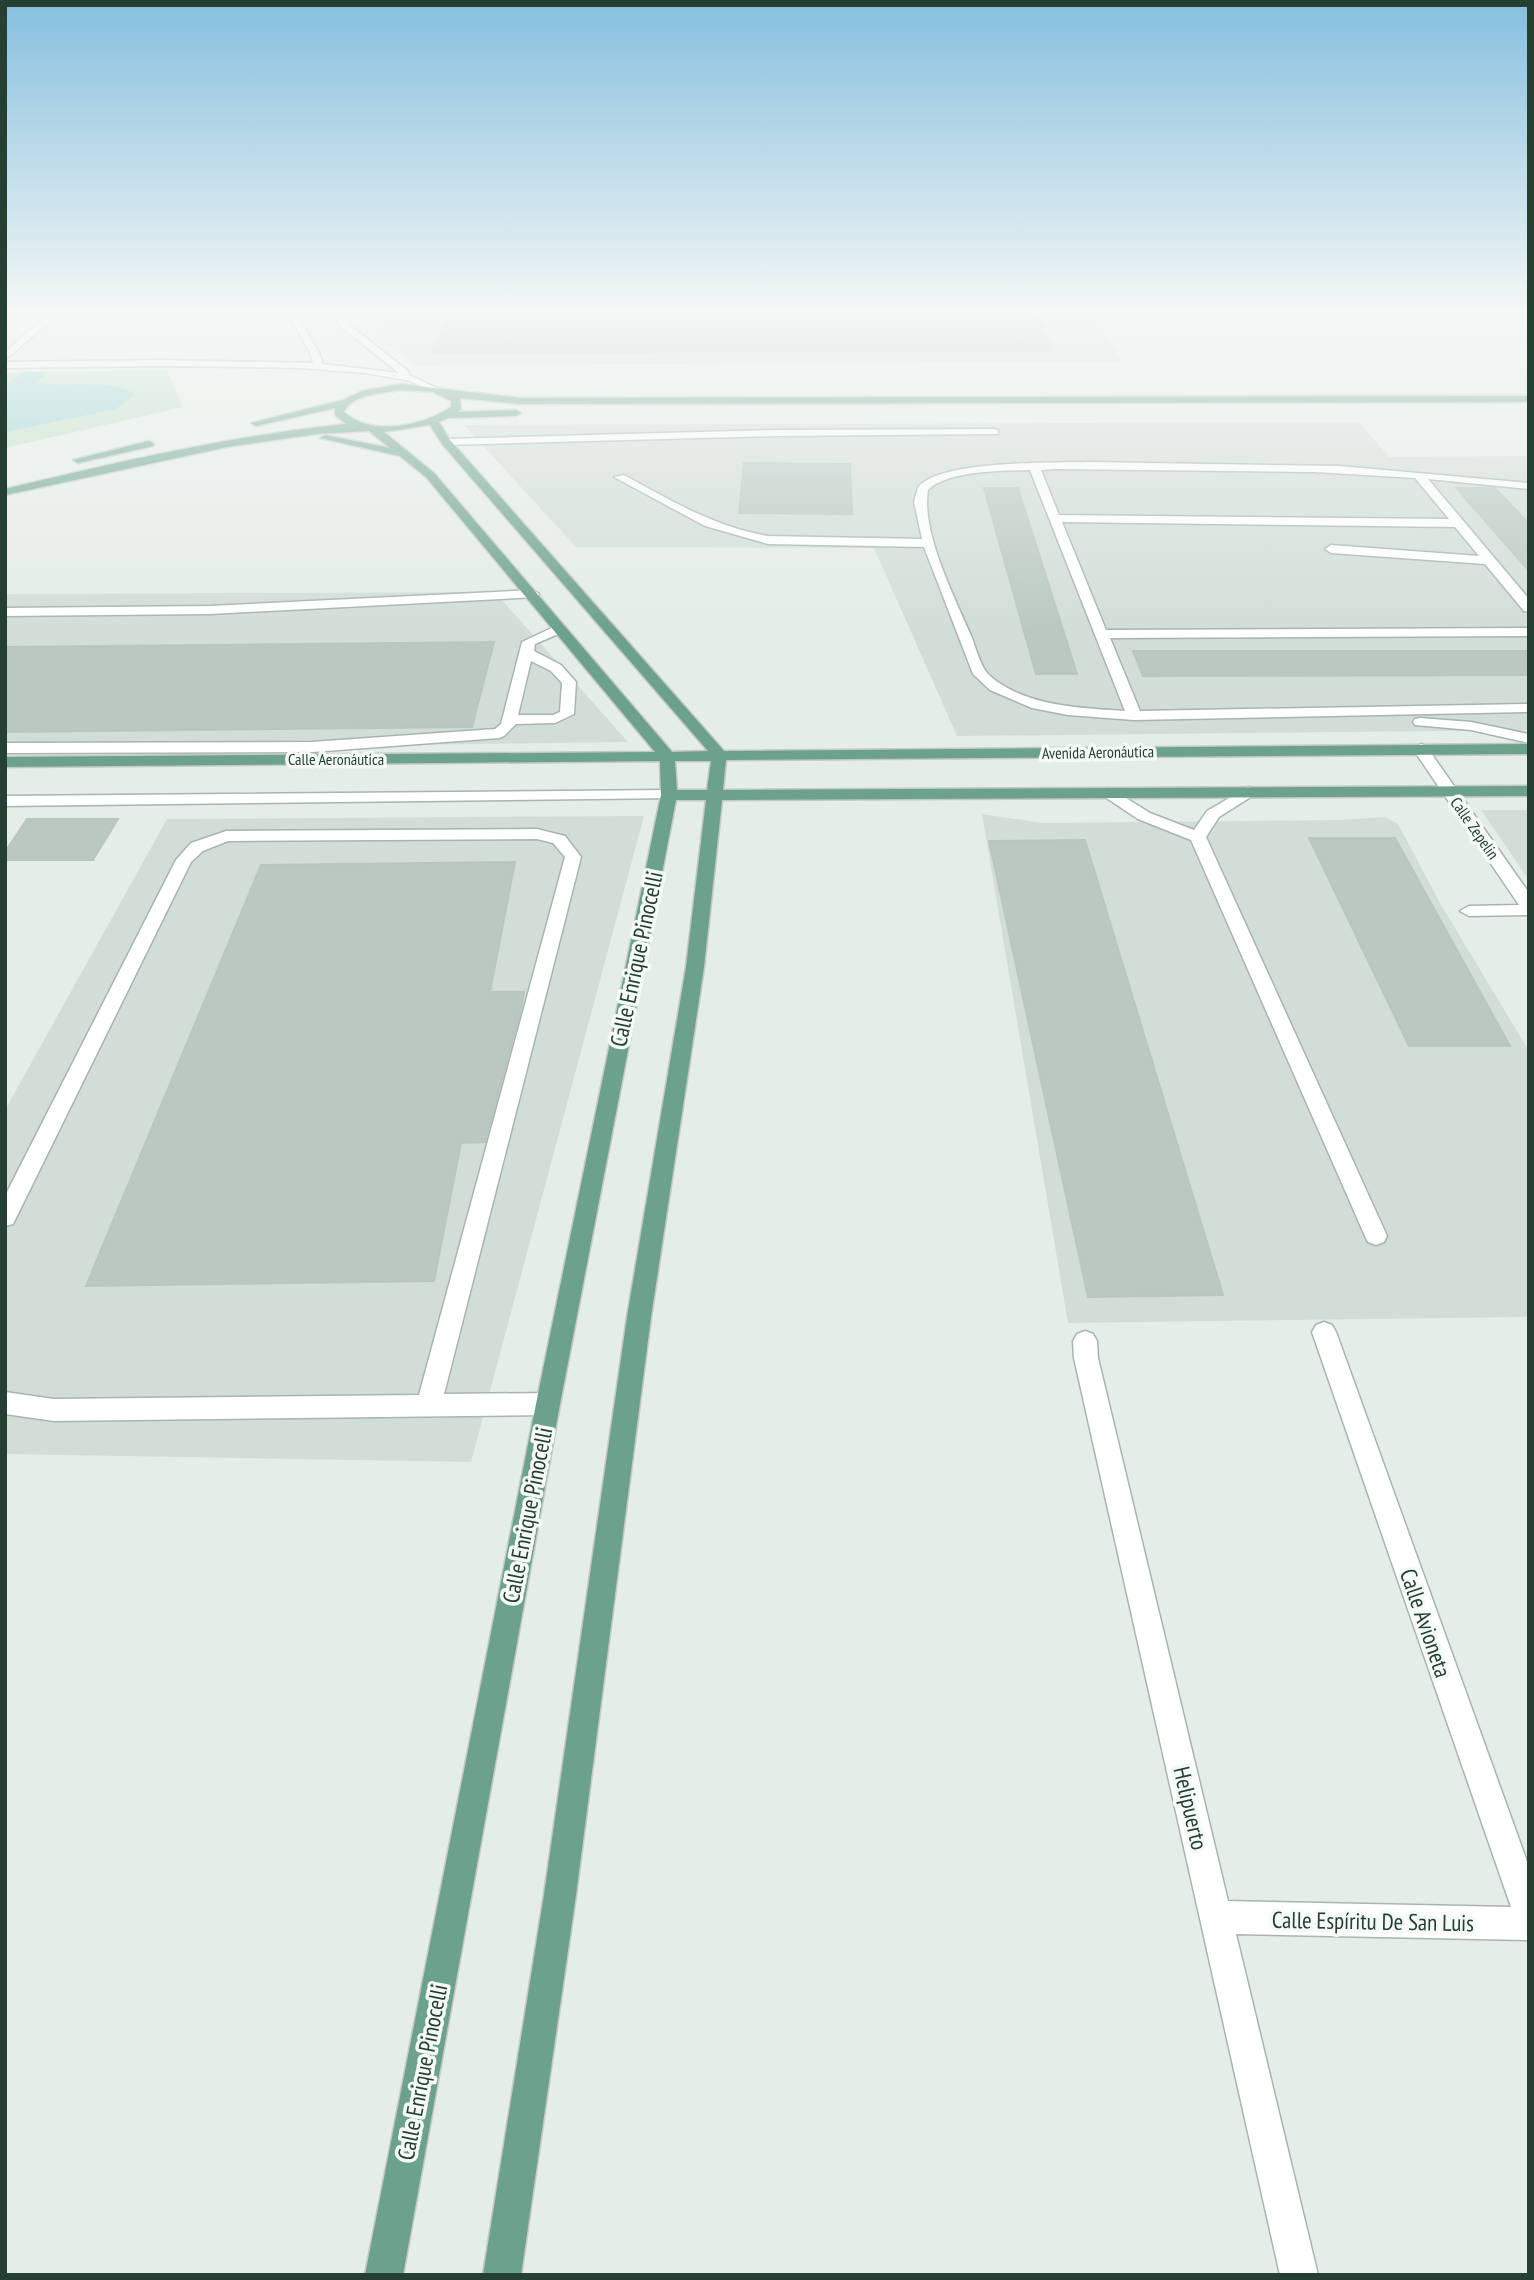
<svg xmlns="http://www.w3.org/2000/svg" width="1534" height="2280" font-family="'PT Sans Narrow',sans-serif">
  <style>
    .built { fill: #d3ddd7 }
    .green { fill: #bfddc2 }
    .water { fill: #90cfcf }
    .building { fill: #bac8c1; stroke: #b7c7be; stroke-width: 2 }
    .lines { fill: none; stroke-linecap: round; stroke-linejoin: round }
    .minor-casing { stroke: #a8b5ae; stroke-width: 3 }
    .major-casing { stroke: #c2c9c6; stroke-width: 3 }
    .minor { fill: #fff; fill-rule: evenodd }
    .major { fill: #6ca18b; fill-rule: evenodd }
    .labels { text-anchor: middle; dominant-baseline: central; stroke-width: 7; stroke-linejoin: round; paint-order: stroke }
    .far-street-label { font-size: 16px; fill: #253f33; stroke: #f5faf7 }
    .near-street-label { font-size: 23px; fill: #253f33; stroke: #f5faf7 }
  </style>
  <rect width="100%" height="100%" fill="#e5ede8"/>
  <path class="built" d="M388,312H1093L1122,362L417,365L385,344L380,326Z
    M1359,422L1389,457L1529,456V730L957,736L874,548L576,547L464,425Z
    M495,592L628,742L5,750V594Z
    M1481,810H1529V880Z
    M982,814L1042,823L1340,820L1385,817L1398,824L1440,903L1529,1051V1317L1068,1323Z
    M644,816L471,1462L5,1454V1110L167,819Z"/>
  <path class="green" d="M167,370L183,407L5,448V373Z"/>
  <path class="water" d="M23,372H48L37,383C68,387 109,378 135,394L116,409L5,432V385Z"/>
  <path class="building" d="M452,312H1035L1053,350L431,353Z
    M744,463L850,464L852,514L739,513Z
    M984,488H1018L1077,674H1036Z
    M1456,488H1495L1529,524V571Z
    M494,642L472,727L5,732V647Z
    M1133,651H1529V675L1143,676Z
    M27,819H118L93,860H5V852Z
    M1309,838H1395L1510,1046H1409Z
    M1085,840L1223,1295L1088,1297L989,841Z
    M515,862L490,992H524L521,1009L485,1142L461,1143L434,1281L86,1286L261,865Z"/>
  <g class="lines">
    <g class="minor-casing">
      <path id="minor" d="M51,312H61L5,360V352Z
        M287,312H296L319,353L323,364L399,373L341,327L332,312H341L347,323L408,371L409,375L439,389L434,392L407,380L364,373L302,368L161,366L5,368V362L161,360L313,363L310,353Z
        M994,429L998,430V434L777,436L446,445L441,442L446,439L777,430Z
        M1088,462L1340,466L1529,483V489L1428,479L1529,599V612L1524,611L1485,564L1331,553L1325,549L1331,545L1479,556L1455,527L1062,522L1106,630L1529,628V636L1110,638L1140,711L1529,704V712L1134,720L1068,715L1032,708L990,690L973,674L924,547L768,544L705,526L614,477L624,475C670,500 715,527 768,536L922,539L914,502L918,487C942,460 1051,463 1088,462ZM1056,469L1314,472L1415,478L1449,519L1059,515L1041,470ZM1030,470L1125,711C1083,708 1036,707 999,683C996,681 990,676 987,673C980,664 976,649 972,638C955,598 921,533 928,490C949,470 1002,471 1030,470Z
        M533,590L539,594L538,597L210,614L5,616V608L210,606Z
        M558,625L565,629L563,632L535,644L534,651L561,665L576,682L574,714L555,723L516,724L504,736L499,738L312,752L5,753V743L312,742L495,729L501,724L522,642ZM531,661L551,671L562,683L560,712L553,715H518Z
        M1420,718L1471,722L1529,734V743L1471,730L1415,725L1413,722L1415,719Z
        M1421,744L1426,746L1529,893V915L1469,916L1460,911L1469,906L1519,905L1413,749Z
        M1248,787L1254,789L1256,792L1254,795L1219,817L1206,837L1387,1236L1384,1242L1376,1245L1368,1242L1365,1236L1191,840L1138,819L1099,793L1107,788L1113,790L1150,813L1194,830L1207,811Z
        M669,790L677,795L675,798L5,806V796Z
        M537,829L565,836L581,857L444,1394L548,1393L557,1396L560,1404L557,1412L548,1415L54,1421L5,1414V1392L54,1399L419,1395L565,857L553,843L537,839L228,841L203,851L191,862L16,1218L13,1224L5,1226V1196L176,860L191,843L226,831Z
        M1324,1322L1332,1325L1336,1332L1529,1867V1940L1236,1934L1318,2275H1280L1074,1358L1073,1341L1077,1334L1085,1331L1093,1334L1097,1341L1098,1358L1228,1901L1511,1907L1312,1332L1316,1325Z"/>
    </g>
    <g class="major-casing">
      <path id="major" d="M401,384L520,398L1529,396V402L520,404L460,398L461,408L458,412L516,410L521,413L516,416L448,418L439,422L450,440L724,751L1529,744V754L726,760L723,790L1529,786V796L722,800L704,967L651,1317L576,1895L521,2275H483L544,1895L627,1317L686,967L706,800H676L560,1404L403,2275H365L536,1404L661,795L660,761L5,767V757L655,752L426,477L400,456L320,438L325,435L390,448L369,431L317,434L227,447L5,495V489C118,462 231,436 346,424L335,415V408L256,426L251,423L343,400L362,391ZM401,390L433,392L451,401V407C423,426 372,437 344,412C351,394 384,393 401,390ZM430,425L442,444L708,751L672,752L434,473L384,432ZM675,761H711L707,790H677Z
        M149,441L154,444L153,446L78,463L73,460Z"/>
    </g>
    <use href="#minor" class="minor"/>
    <use href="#major" class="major"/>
  </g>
  <linearGradient id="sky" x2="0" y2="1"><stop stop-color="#85bfde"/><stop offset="0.49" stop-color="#f3f7f5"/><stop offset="1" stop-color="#f3f7f5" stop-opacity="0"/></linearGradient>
  <rect width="1534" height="632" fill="url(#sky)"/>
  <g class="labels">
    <g class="far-street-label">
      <text transform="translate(1098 752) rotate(-1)">Avenida Aeronáutica</text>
      <text x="336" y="759">Calle Aeronáutica</text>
      <text transform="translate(1475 828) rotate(55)">Calle Zepelin</text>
    </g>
    <g class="near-street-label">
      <text transform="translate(636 959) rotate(-78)">Calle Enrique Pinocelli</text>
      <text transform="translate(527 1515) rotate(-79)">Calle Enrique Pinocelli</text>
      <text transform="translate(1426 1623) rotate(71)">Calle Avioneta</text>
      <text transform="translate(1191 1808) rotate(77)">Helipuerto</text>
      <text transform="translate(1373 1921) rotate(1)">Calle Espíritu De San Luis</text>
      <text transform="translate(422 2072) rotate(-79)">Calle Enrique Pinocelli</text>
    </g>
  </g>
  <rect width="1534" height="2280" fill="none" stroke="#253f33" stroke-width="14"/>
</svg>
